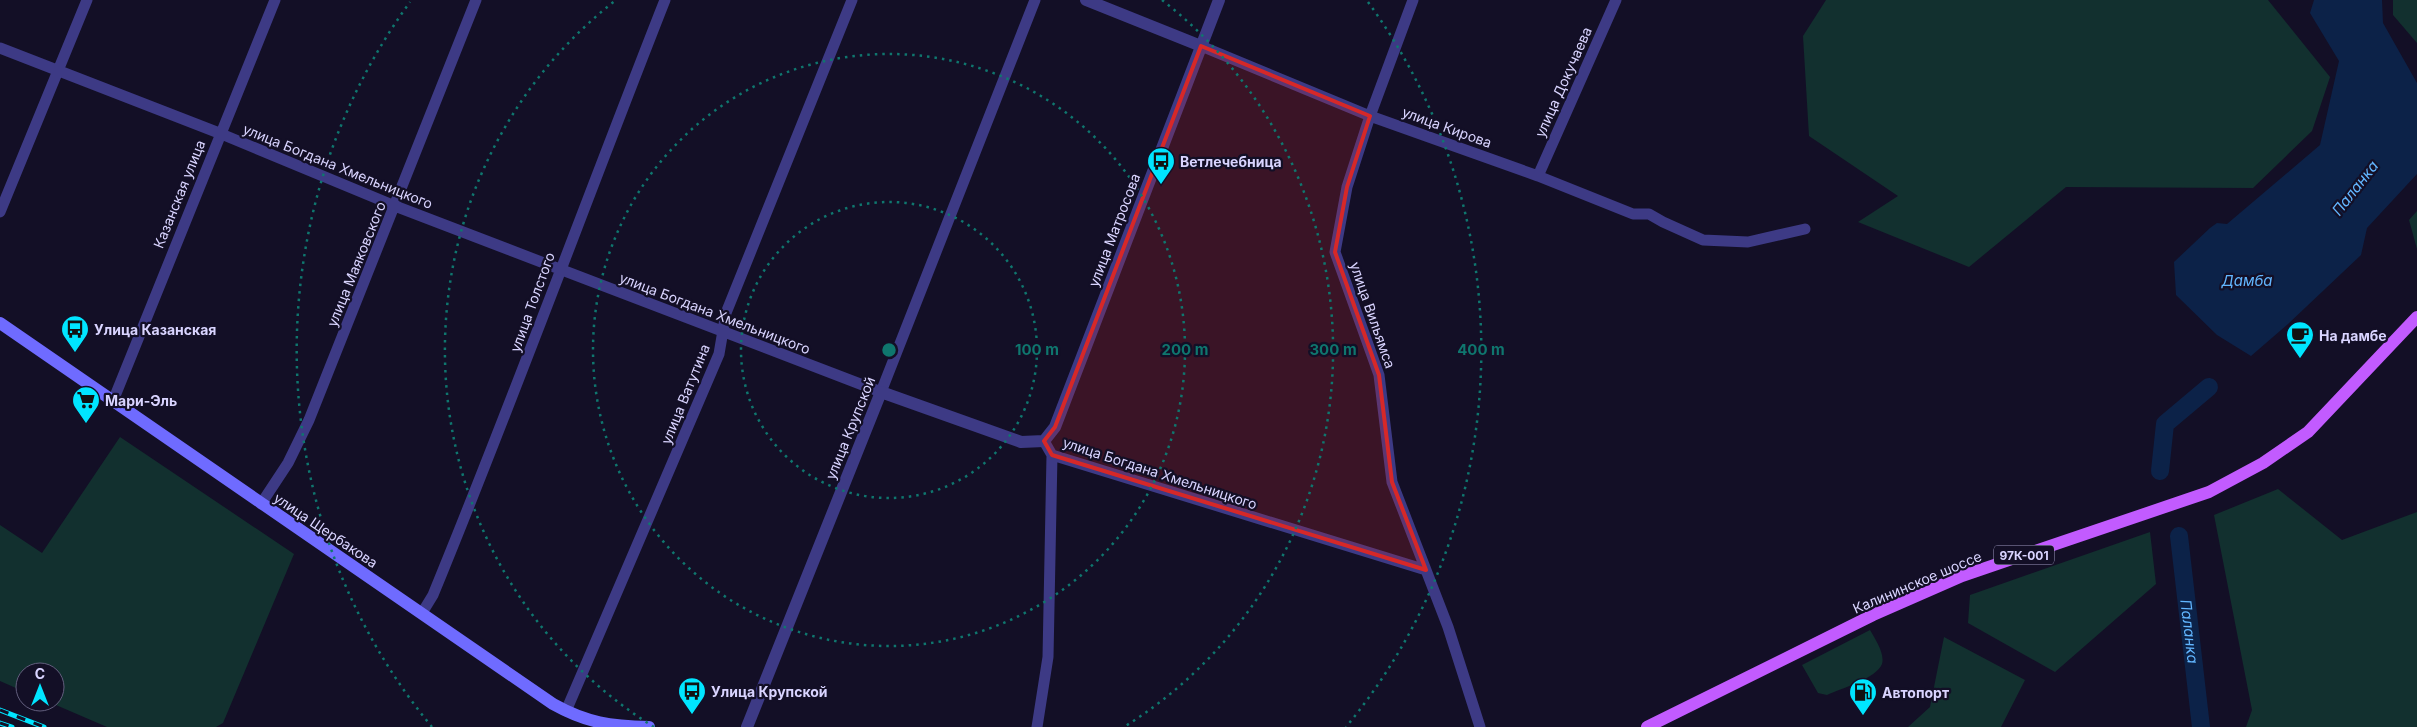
<svg xmlns="http://www.w3.org/2000/svg" width="2417" height="727" font-family="Inter,sans-serif">
  <style>
    .green { fill: #12302f }
    .water { fill: #0c2248 }
    .lines { fill: none; stroke-linecap: round; stroke-linejoin: round }
    .river { stroke: #0c2248; stroke-width: 18 }
    .minor { stroke: #3d3a85; stroke-width: 11 }
    .tertiary { stroke: #3d3a85; stroke-width: 12 }
    .secondary { stroke: #6f6bff; stroke-width: 12 }
    .primary { stroke: #c25bff; stroke-width: 12 }
    .rail-casing { stroke: #00e5ff; stroke-width: 5 }
    .rail { stroke: #130f26; stroke-width: 3; stroke-dasharray: 9; stroke-linecap: butt }
    .marked { fill: #d62828; fill-opacity: 0.2; stroke: #d62828; stroke-width: 4; stroke-linejoin: round }
    .ring { fill: none; stroke: #0f766e; stroke-width: 2.5; stroke-dasharray: 2.5 5 }
    .labels { text-anchor: middle; dominant-baseline: central; stroke-width: 4.5; stroke-linejoin: round; paint-order: stroke }
    .shield { fill: #130f26; stroke: #9e99be; stroke-width: 1 }
    .shield-label { font-size: 12px; font-weight: bold; fill: #d9d4ff }
    .street-label { font-size: 14px; fill: #d9d4ff; stroke: #130f26 }
    .poi-label { font-size: 14px; font-weight: bold; fill: #d9d4ff; stroke: #130f26; text-anchor: start }
    .water-label { font-size: 15px; font-style: italic; fill: #62b6ff; stroke: #130f26 }
    .centre { fill: #0f766e; stroke: #130f26; stroke-width: 2.5 }
    .ring-label { font-size: 15px; text-anchor: middle; font-weight: bold; fill: #0f766e; stroke: #130f26; stroke-width: 4.5; stroke-linejoin: round; paint-order: stroke }
  </style>
  <rect width="100%" height="100%" fill="#130f26"/>
  <path class="green" d="M1826,0H2268L2330,77L2312,131L2253,188L2066,187L1969,267L1858,222L1898,196L1809,136L1803,36Z
    M2393,0H2417V43L2393,15Z
    M2417,211V249L2409,220Z
    M120,437L294,554L223,723L216,727H107L49,702H55V672H25V692L0,681V525L42,553Z
    M2278,489L2342,540L2417,512V727H2246L2252,710L2214,515Z
    M2150,532L2156,584L2055,672L1968,623L1970,595Z
    M1870,630C1875,639 1885,653 1882,664C1877,678 1840,689 1827,695L1818,693L1802,665Z
    M1944,637L2025,680L2001,727H1908L1930,707Z"/>
  <path class="water" d="M2314,0H2382L2383,23L2417,83V174L2367,228L2361,255L2288,324L2251,356L2217,335L2176,295L2174,262L2210,228L2217,223L2227,224L2320,145L2339,61L2310,13Z"/>
  <g class="lines">
    <g class="river">
      <path d="M2160,471L2165,424L2209,387"/>
      <path id="s1" d="M2179,536L2201,727"/>
    </g>
    <path class="minor" d="M1413,0L1370,116L1347,187L1335,252L1379,375L1392,482L1448,627L1480,727
      M1201,46L1370,116L1538,176L1633,214H1649L1663,222L1703,240L1748,242L1805,229
      M0,48L219,133L395,206L881,392L1035,0
      M1538,176L1616,0
      M0,212L87,0
      M113,401L275,0
      M1044,441L1052,455L1426,570
      M261,504L288,463L309,420L476,0
      M422,613L433,595C514,398 587,198 665,0
      M566,711L719,354L726,313L852,0
      M1037,727L1048,657L1052,455"/>
    <path class="tertiary" d="M1086,0L1201,46
      M747,727L881,392L1021,442L1044,441L1055,427L1219,0"/>
    <path class="secondary" d="M0,323L553,704C587,723 611,726 649,727"/>
    <path class="primary" d="M1647,727L1873,615L1962,576L2209,492L2263,463L2308,432L2417,317"/>
    <g class="rail-casing">
      <path id="rail" d="M0,710L44,727
        M0,723L12,727"/>
    </g>
    <use href="#rail" class="rail"/>
  </g>
  <path class="marked" d="M1201,46L1370,116L1347,187L1335,252L1379,375L1392,482L1426,570L1052,455L1044,441L1055,427Z"/>
  <g class="ring">
    <circle cx="889" cy="350" r="148"/>
    <circle cx="889" cy="350" r="296"/>
    <path d="M654 727A444 444 0 0 1 616 0M1162 0A444 444 0 0 1 1124 727"/>
    <path d="M432 727A592 592 0 0 1 410 2M1368 2A592 592 0 0 1 1346 727"/>
  </g>
  <defs>
    <g id="bus-pin" transform="scale(1.4375)"><path d="M0 17L-7.5 6A9.5 9.5 0 1 1 7.5 6Z" fill="#00e5ff" stroke="#130f26"/><path d="M-5-6H5V4H4V6H2V4H-2V6H-4V4H-5ZM-3.5-4V0h7V-4ZM-3.5 1.2v1.5H-2V1.2ZM2 1.2v1.5H3.5V1.2Z" fill="#111"/></g>
    <g id="cafe-pin" transform="scale(1.4375)"><path d="M0 17L-7.5 6A9.5 9.5 0 1 1 7.5 6Z" fill="#00e5ff" stroke="#130f26"/><path d="M-5.5-4.5H6V0H3Q3 3.5 0 3.5H-2.5Q-5.5 3.5-5.5 0ZM3-3.2v2h1.7v-2ZM-6 4.5H4V6H-6Z" fill="#111"/></g>
    <g id="supermarket-pin" transform="scale(1.4375)"><path d="M0 17L-7.5 6A9.5 9.5 0 1 1 7.5 6Z" fill="#00e5ff" stroke="#130f26"/><path d="M-6-5.5h2.5l.6 2H6L4.5 2H-2.5L-4.4-4H-6ZM-1.5 3.2a1.3 1.3 0 1 0 .1 0ZM3 3.2a1.3 1.3 0 1 0 .1 0Z" fill="#111"/></g>
    <g id="fuel-pin" transform="scale(1.4375)"><path d="M0 17L-7.5 6A9.5 9.5 0 1 1 7.5 6Z" fill="#00e5ff" stroke="#130f26"/><path d="M-5.5-6h7V0h2V4h1.3V-2.5L3-4.5l.8-.8L6-3V5H2.5V1h-1V6h-7ZM-4.2-4.7v3.2H.2V-4.7Z" fill="#111"/></g>
  </defs>
  <g fill-rule="evenodd">
    <use href="#bus-pin" x="1161" y="161"/>
    <use href="#bus-pin" x="75" y="329"/>
    <use href="#cafe-pin" x="2300" y="335"/>
    <use href="#supermarket-pin" x="86" y="400"/>
    <use href="#bus-pin" x="692" y="691"/>
    <use href="#fuel-pin" x="1863" y="692"/>
  </g>
  <g class="labels">
    <rect class="shield" x="1994" y="545.5" width="60" height="19" rx="4"/>
    <g class="shield-label">
      <text x="2024" y="555">97К-001</text>
    </g>
    <g class="street-label">
      <text transform="translate(1563 82) rotate(-66)">улица Докучаева</text>
      <text transform="translate(1447 127) rotate(20)">улица Кирова</text>
      <text transform="translate(338 166) rotate(22)">улица Богдана Хмельницкого</text>
      <text transform="translate(179 194) rotate(-68)">Казанская улица</text>
      <text transform="translate(1114 230) rotate(-69)">улица Матросова</text>
      <text transform="translate(356 264) rotate(-68)">улица Маяковского</text>
      <text transform="translate(532 302) rotate(-70)">улица Толстого</text>
      <text transform="translate(715 313) rotate(21)">улица Богдана Хмельницкого</text>
      <text transform="translate(1373 315) rotate(71)">улица Вильямса</text>
      <text transform="translate(685 394) rotate(-68)">улица Ватутина</text>
      <text transform="translate(850 428) rotate(-68)">улица Крупской</text>
      <text transform="translate(1160 473) rotate(18)">улица Богдана Хмельницкого</text>
      <text transform="translate(326 530) rotate(34)">улица Щербакова</text>
      <text transform="translate(1917 582) rotate(-23)">Калининское шоссе</text>
    </g>
    <g class="poi-label">
      <text x="1180" y="161">Ветлечебница</text>
      <text x="94" y="329">Улица Казанская</text>
      <text x="2319" y="335">На дамбе</text>
      <text x="105" y="400">Мари-Эль</text>
      <text x="711" y="691">Улица Крупской</text>
      <text x="1882" y="692">Автопорт</text>
    </g>
    <g class="water-label">
      <text transform="translate(2355 188) rotate(-52)">Паланка</text>
      <text x="2247" y="280">Дамба</text>
      <text stroke="none"><textPath href="#s1" startOffset="96">Паланка</textPath></text>
    </g>
  </g>
  <circle cx="889" cy="350" r="8" class="centre"/>
  <g class="ring-label">
    <text x="1037" y="355">100 m</text>
    <text x="1185" y="355">200 m</text>
    <text x="1333" y="355">300 m</text>
    <text x="1481" y="355">400 m</text>
  </g>
  <g transform="translate(40 687)"><circle r="24" fill="#130f26" stroke="#625e7d"/>
  <path d="M0-4L9 19L0 12L-9 19Z" fill="#00e5ff"/>
  <text y="-8" font-size="14" font-weight="bold" text-anchor="middle" fill="#d9d4ff">С</text>
  </g>
</svg>
